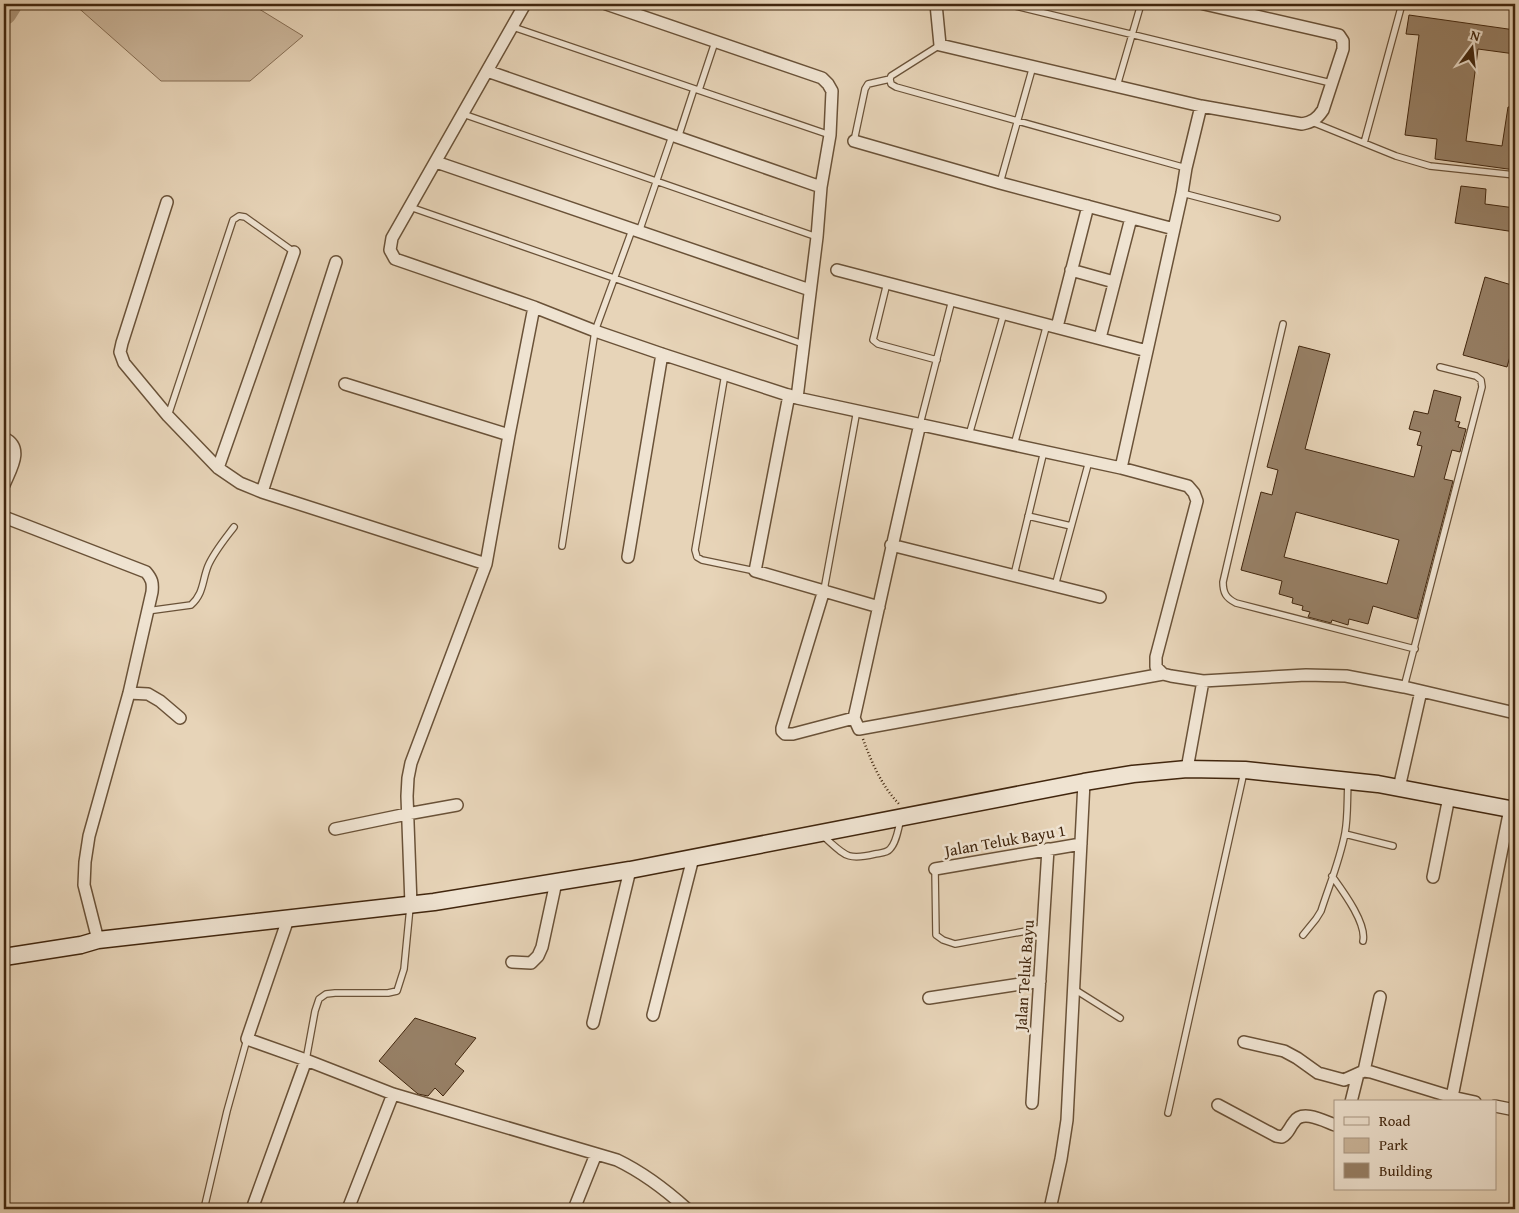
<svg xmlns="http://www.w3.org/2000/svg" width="1519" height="1213" font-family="'Gentium Book Plus',serif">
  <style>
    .green { fill: #cbb69b; stroke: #866e54 }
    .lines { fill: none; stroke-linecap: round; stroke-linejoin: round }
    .river { stroke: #af997e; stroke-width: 26 }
    .building { fill: #978066; stroke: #41260e; fill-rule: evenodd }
    .lane-casing { stroke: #6a5238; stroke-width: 8 }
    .street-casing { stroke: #6a5238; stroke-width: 14 }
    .secondary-casing { stroke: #41260e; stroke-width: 19 }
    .path { stroke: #41260e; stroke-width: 2.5; stroke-dasharray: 1 2.5; stroke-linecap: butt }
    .lane { stroke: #efe3d1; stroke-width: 5.5 }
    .street { stroke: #efe3d1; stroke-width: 11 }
    .secondary { stroke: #efe3d1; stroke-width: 16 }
    .labels { text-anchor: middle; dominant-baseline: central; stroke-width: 5; stroke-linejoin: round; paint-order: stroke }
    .street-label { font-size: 16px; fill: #41260e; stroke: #efe3d1 }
  </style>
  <rect width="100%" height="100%" fill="#e7d4b8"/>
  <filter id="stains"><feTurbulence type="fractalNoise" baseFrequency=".004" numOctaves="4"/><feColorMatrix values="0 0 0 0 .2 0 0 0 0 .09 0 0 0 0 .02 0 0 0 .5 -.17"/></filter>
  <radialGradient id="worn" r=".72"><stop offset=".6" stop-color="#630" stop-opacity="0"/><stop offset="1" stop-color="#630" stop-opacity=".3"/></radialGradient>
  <path class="green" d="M74,4H251L303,36L250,81H161Z"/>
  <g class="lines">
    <path class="river" d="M4,12L9,4"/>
  </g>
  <path class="building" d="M1409,15L1515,30V54L1478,49L1466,141L1502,146L1508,107H1515V170L1435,159L1437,139L1405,135L1419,35L1406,34Z
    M1461,186L1486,189L1485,204L1515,208V232L1455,223Z
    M1485,277L1515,286V339L1507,367L1463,355Z
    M1299,346L1330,354L1305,449L1414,477L1422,446L1417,445L1421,432L1409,429L1414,411L1428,414L1434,390L1461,397L1455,421L1460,422L1458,427L1466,429L1460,452L1452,450L1444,479L1453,481L1417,619L1373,606L1368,624L1349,619L1348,625L1332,620L1331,623L1308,617L1310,612L1302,610L1303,606L1292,603L1293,598L1279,594L1282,581L1241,570L1261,492L1272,495L1278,470L1267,467ZM1296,512L1399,540L1387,584L1284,557Z
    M415,1018L476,1038L455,1064L464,1071L443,1096L435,1088L428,1096L418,1094L379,1061Z"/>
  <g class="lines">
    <g class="lane-casing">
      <path id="lane" d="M1007,4L1331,83
        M513,27L830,135
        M940,45L891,76L890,79L891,84L896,87L1186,168
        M1117,86L1141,4
        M699,90L715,42
        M463,114L817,237
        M1312,122L1396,156L1430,166L1515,175
        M678,138L694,89
        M854,141L865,89L868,84L890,79
        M1364,143L1402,4
        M1000,183L1033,66
        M1182,193L1277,218
        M410,207L803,344
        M639,232L672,136
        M887,283L873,340L878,344L937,360
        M1283,324L1223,582C1223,593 1226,598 1236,603L1415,649
        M725,374L695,550L697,557L702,560L755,571
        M168,416L233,220L239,216L245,217L294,252
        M920,424L952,300
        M969,435L1004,313
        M1014,445L1047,324
        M1028,516L1071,526
        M562,546L595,331L632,230
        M1014,575L1044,451
        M1055,586L1089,461
        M824,590L857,410
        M147,611L191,605C204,593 202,581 208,566C214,552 225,539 234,527
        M1404,687L1482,387L1481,380L1476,376L1440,367
        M1345,834L1393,846
        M823,836C845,855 846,861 875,854C880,853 887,853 890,849C897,842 898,828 901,819
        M935,869L936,935L943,940L955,944L1043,928
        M1332,876C1342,890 1367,923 1363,941
        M1303,935L1316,919L1321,911C1329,886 1340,860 1345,833C1348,817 1347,800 1348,783
        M1074,989L1120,1018
        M306,1060L315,1011L319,999L326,994L335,993H388L397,991L404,969L410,907
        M1168,1113L1244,772
        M204,1209L227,1111L247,1039"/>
    </g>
    <g class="street-casing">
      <path id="street" d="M525,4L392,238L390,250L395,259L534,307L595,331L662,354L797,398L1121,468L1188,486L1194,493L1197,501L1156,657V667L1163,674L1171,676L1203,681L1306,675L1346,676L1404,687L1515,713
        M606,4L822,78L828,84L832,91L830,135L821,187L817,237L797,398
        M936,4L940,45L1201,106L1302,124C1312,122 1317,119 1323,110L1343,49V41L1339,35L1204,4
        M487,71L821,187
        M854,141L1000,183L1174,229
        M436,162L810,290
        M167,202L122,343L120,352L124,363L168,416L218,468L240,483L262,492L486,564
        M837,270L1147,351
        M1071,270L1114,282
        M1057,327L1088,206
        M1100,338L1131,218
        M345,384L509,435
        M789,395L755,571L879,607
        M920,424C897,522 876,620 854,718L859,729L1163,674
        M4,438C25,448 10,470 4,485
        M218,468L294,252
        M1121,468L1182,193L1186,168L1201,106
        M262,492L336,262
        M4,517L146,572C152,579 153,583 152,592L129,693L89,836L85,862L84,885L98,940
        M891,545L1100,597
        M628,557L662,354
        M824,590L782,728V731L785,734H793L854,718
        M129,693L148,694L160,701L180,718
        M1187,769L1203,681
        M1399,788L1421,691
        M335,829L407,814L457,805
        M935,869L1081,844
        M1433,877L1449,797
        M411,905L407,796L408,778L411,763L486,564L509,435L534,307
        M288,919L247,1039L306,1060L393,1094L617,1160C644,1173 666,1190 687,1209
        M512,962L531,963L538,956L542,947L556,882
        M929,998L1040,981
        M653,1015L693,858
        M593,1023L630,870
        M1244,1042L1284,1051L1297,1058L1318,1073L1344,1080L1364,1071L1371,1072L1452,1097L1475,1102
        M1364,1071L1380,997
        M1452,1097L1510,809
        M1351,1102L1358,1074
        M1032,1103L1048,849
        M1218,1105L1276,1136L1282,1137C1289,1133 1289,1128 1294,1122C1302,1109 1324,1121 1335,1125
        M1495,1106L1515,1110
        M252,1209L306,1060
        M348,1209L393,1094
        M574,1209L596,1154
        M1050,1209L1061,1159L1067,1120L1084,782"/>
    </g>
    <g class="secondary-casing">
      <path id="secondary" d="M4,957L81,945L98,940L434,902L630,870L1084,782L1133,774L1187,769L1245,770L1378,784L1515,810"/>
    </g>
    <path class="path" d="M863,739C872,763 881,785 899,804"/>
    <use href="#lane" class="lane"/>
    <use href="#street" class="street"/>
    <use href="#secondary" class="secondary"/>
  </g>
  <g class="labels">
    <g class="street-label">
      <text transform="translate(1005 840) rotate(-10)">Jalan Teluk Bayu 1</text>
      <text transform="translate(1024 975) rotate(-86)">Jalan Teluk Bayu</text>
    </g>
  </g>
  <rect width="1519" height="1213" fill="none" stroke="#e7d4b8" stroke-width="20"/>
  <rect x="5" y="5" width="1509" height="1203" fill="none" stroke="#41260e" stroke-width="2.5"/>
  <rect x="10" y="10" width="1499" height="1193" fill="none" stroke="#41260e"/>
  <rect x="1334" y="1100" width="162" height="90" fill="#efe3d1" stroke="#a99783"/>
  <rect x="1344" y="1117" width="25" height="8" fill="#efe3d1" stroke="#a99783"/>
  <text x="1379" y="1126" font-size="15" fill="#41260e">Road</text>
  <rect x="1344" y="1138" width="25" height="15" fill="#cbb69b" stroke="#a99783"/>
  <text x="1379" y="1150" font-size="15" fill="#41260e">Park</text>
  <rect x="1344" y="1163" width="25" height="15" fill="#978066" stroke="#a99783"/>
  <text x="1379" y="1176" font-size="15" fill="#41260e">Building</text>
  <g transform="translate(1472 48) rotate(15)" stroke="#efe3d1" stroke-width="4" paint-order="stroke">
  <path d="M0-4L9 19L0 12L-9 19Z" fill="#41260e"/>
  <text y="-8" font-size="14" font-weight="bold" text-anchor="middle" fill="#41260e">N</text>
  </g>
  <rect width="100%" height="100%" filter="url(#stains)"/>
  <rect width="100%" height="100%" fill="url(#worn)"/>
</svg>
